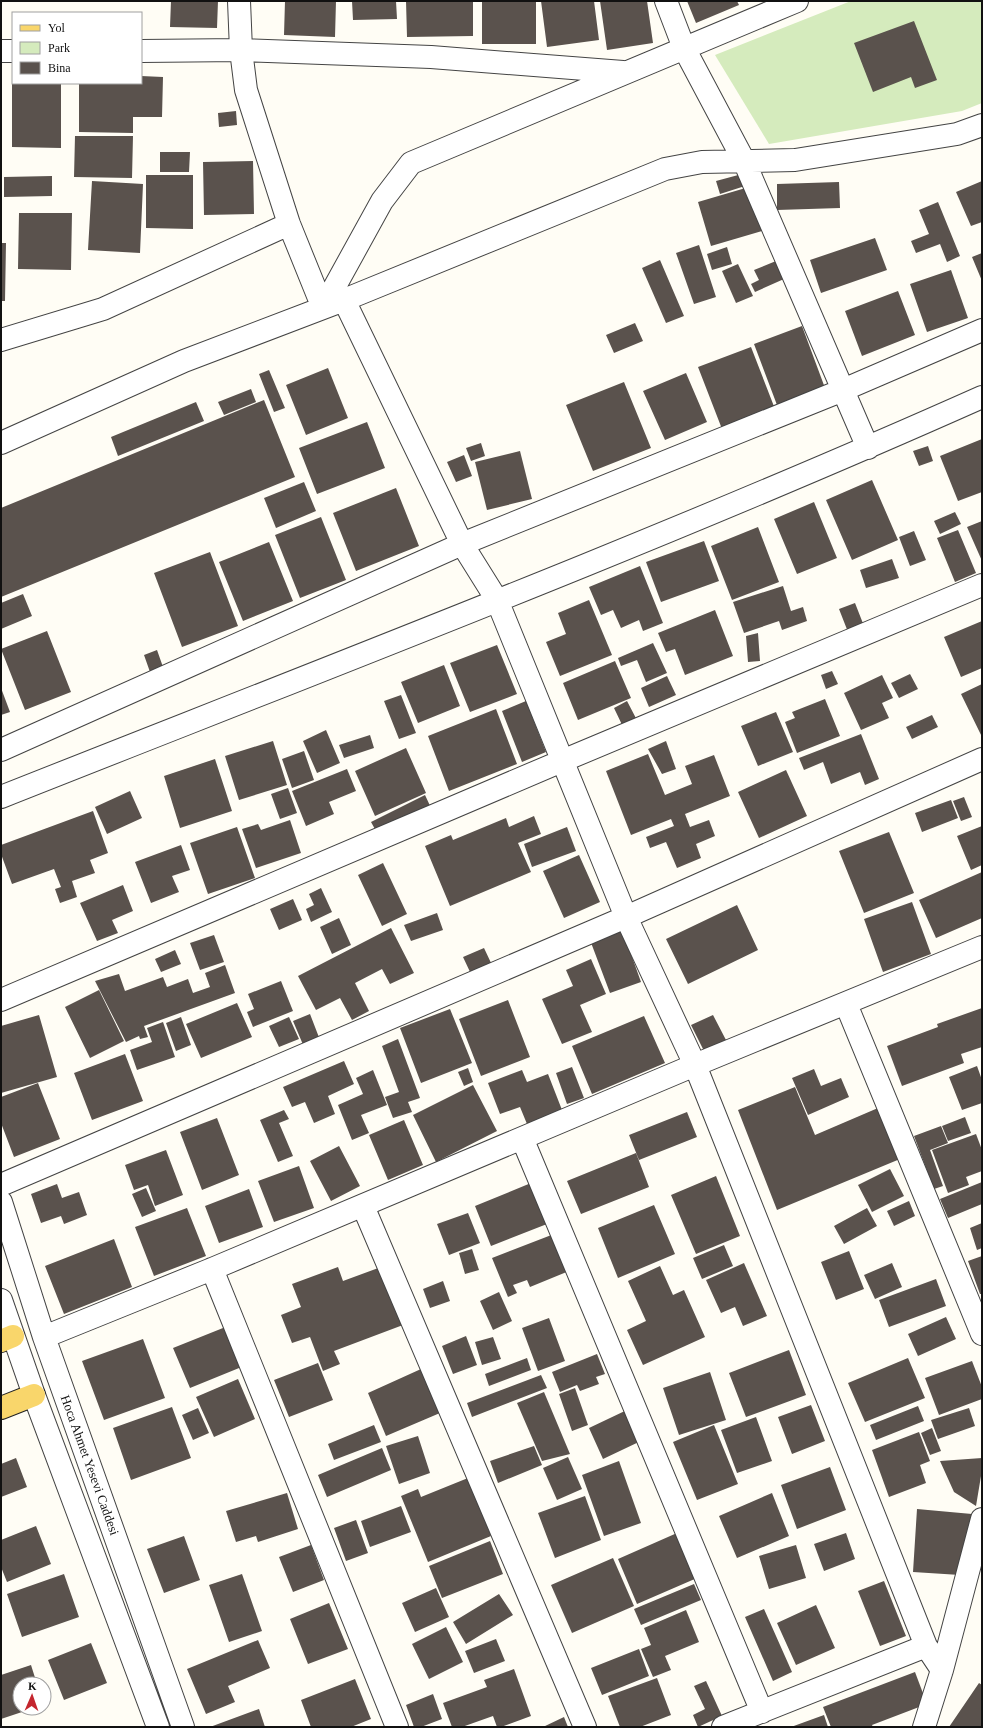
<svg xmlns="http://www.w3.org/2000/svg" width="983" height="1728" font-family="Georgia,serif">
  <style>
    .green { fill: #d5ebbd }
    .building { fill: #5a524d }
    .lines { fill: none; stroke-linecap: round; stroke-linejoin: round }
    .minor-casing { stroke: #444; stroke-width: 24 }
    .major-casing { stroke: #222; stroke-width: 24 }
    .minor { stroke: #fff; stroke-width: 22 }
    .major { stroke: #f9d66b; stroke-width: 22 }
    .labels { text-anchor: middle; dominant-baseline: central; stroke-width: 4; stroke-linejoin: round; paint-order: stroke }
    .street-label { font-size: 13px; fill: #111; stroke: #fff }
  </style>
  <rect width="100%" height="100%" fill="#fffdf5"/>
  <path class="green" d="M851,1H982V103L962,111L769,144L715,55Z"/>
  <path class="building" d="M171,1H218L217,28L170,27Z
    M285,1H336L335,37L284,35Z
    M352,1H396L397,19L353,20Z
    M406,1H473V36L407,37Z
    M482,1H536V44H482Z
    M541,1H594L599,40L547,47Z
    M600,1H647L653,43L607,50Z
    M687,1H737L739,5L696,23Z
    M914,21L937,80L915,88L911,77L873,92L854,43Z
    M141,76L163,77L162,117H133V133L79,132V83H141Z
    M12,83H61V148L12,147Z
    M236,111L237,125L219,127L218,113Z
    M75,136H133L132,178L74,177Z
    M160,152H190L189,172H160Z
    M253,161L254,214L204,215L203,162Z
    M742,174L745,186L720,194L716,181Z
    M146,175H193V229L146,228Z
    M52,176V196L4,197V177Z
    M92,181L143,184L140,253L88,250Z
    M982,181V222L971,226L956,192Z
    M839,182L840,208L777,210V184Z
    M749,187L762,231L711,246L698,202Z
    M938,202L960,256L947,262L940,244L916,253L911,241L929,234L919,210Z
    M19,213H72L71,270L18,269Z
    M875,238L887,270L821,293L810,260Z
    M1,243H6L5,301H1Z
    M699,245L716,297L694,304L676,253Z
    M727,247L732,264L712,270L707,254Z
    M982,253V281L972,257Z
    M660,260L684,316L666,323L642,268Z
    M776,261L784,279L755,292L751,284L759,280L754,270Z
    M738,264L753,296L736,303L722,271Z
    M951,270L968,318L927,332L910,284Z
    M898,291L915,335L862,356L845,311Z
    M635,323L643,341L614,353L606,335Z
    M802,326L825,388L777,405L754,344Z
    M751,347L775,409L722,429L698,367Z
    M328,368L348,418L306,435L286,385Z
    M269,370L285,408L274,412L259,374Z
    M686,373L707,422L665,440L643,391Z
    M624,382L651,448L593,471L566,405Z
    M251,389L256,402L224,415L218,402Z
    M264,400L295,477L1,597V508Z
    M196,402L204,421L118,456L111,437Z
    M367,422L385,468L317,494L299,448Z
    M982,439V492L958,501L940,456Z
    M481,443L485,456L471,461L466,448Z
    M928,446L933,461L919,466L913,451Z
    M520,451L532,499L487,510L475,462Z
    M464,455L472,476L456,482L447,462Z
    M872,480L898,540L852,560L826,500Z
    M304,482L316,511L276,528L264,498Z
    M396,488L419,546L356,571L333,513Z
    M814,502L837,558L797,574L774,519Z
    M955,512L961,524L940,534L934,521Z
    M321,517L346,580L300,598L275,535Z
    M982,521V561L967,527Z
    M758,527L779,582L732,600L711,546Z
    M958,530L976,573L955,582L937,538Z
    M914,531L926,560L910,566L899,537Z
    M704,541L719,581L661,602L646,562Z
    M269,542L293,601L243,621L219,562Z
    M210,552L238,626L182,647L154,573Z
    M892,559L899,578L866,588L860,570Z
    M640,566L663,623L643,631L639,620L621,628L613,610L601,615L589,587Z
    M783,586L791,611L803,607L807,621L782,630L779,621L744,633L733,602Z
    M23,594L32,616L1,629V603Z
    M589,600L612,655L560,676L546,642L566,634L558,613Z
    M855,603L864,626L848,632L839,609Z
    M715,610L733,656L685,675L675,649L666,652L658,633Z
    M982,621V668L961,677L944,637Z
    M47,631L71,692L25,710L1,649Z
    M758,633L760,661L748,662L746,636Z
    M653,643L667,673L646,682L637,660L621,666L618,658Z
    M497,645L517,694L470,712L450,663Z
    M157,650L163,667L150,672L144,655Z
    M615,661L631,698L578,720L563,683Z
    M444,665L460,706L418,723L401,682Z
    M832,671L838,684L826,689L821,675Z
    M910,674L918,689L899,698L891,683Z
    M882,675L893,698L882,703L889,718L861,730L844,693Z
    M667,676L676,695L649,707L641,688Z
    M982,684V737L961,694Z
    M1,688L10,712L1,715Z
    M401,695L416,733L399,739L384,701Z
    M825,699L840,736L797,753L785,722L795,718L792,712Z
    M526,701L546,752L522,762L502,711Z
    M627,701L639,724L625,731L614,708Z
    M496,709L517,764L449,791L428,736Z
    M776,712L793,752L758,766L741,726Z
    M932,715L938,727L912,739L906,727Z
    M326,730L340,763L317,773L303,741Z
    M861,734L879,779L865,785L860,772L831,784L823,762L804,770L799,758Z
    M370,735L374,748L344,758L339,745Z
    M273,741L287,785L239,800L225,756Z
    M666,741L676,769L662,774L648,749Z
    M406,748L426,793L375,816L355,771Z
    M304,751L314,780L292,788L282,759Z
    M648,754L665,795L692,784L685,766L714,755L730,796L685,814L690,827L709,820L715,836L696,844L701,858L677,868L666,842L650,848L646,837L674,826L671,819L631,835L606,771Z
    M215,759L232,811L180,828L164,776Z
    M347,769L356,791L329,802L334,814L306,826L292,791Z
    M786,770L807,816L759,838L738,792Z
    M288,788L297,813L280,819L271,794Z
    M130,791L142,818L107,834L95,807Z
    M425,795L432,810L376,831L371,822Z
    M964,797L972,817L961,821L953,801Z
    M951,800L958,818L922,832L915,813Z
    M93,811L108,853L90,860L95,873L72,881L77,897L60,903L55,889L61,887L54,869L12,884L1,854V845Z
    M534,816L541,834L518,843L531,872L450,906L425,846L451,835L453,840L506,818L509,827Z
    M290,820L301,853L256,868L242,829L258,824L261,830Z
    M982,826V865L971,870L957,836Z
    M237,827L255,878L208,894L190,843Z
    M567,827L576,851L532,867L524,844Z
    M889,832L914,893L864,913L839,851Z
    M181,845L190,870L172,876L179,892L151,903L135,862Z
    M579,855L600,902L564,918L543,871Z
    M383,863L407,914L382,926L358,875Z
    M982,872V918L936,938L919,900Z
    M123,885L133,911L112,920L118,933L97,941L80,903Z
    M321,888L332,912L311,922L306,909L314,905L309,894Z
    M293,899L302,920L279,930L270,909Z
    M912,902L931,954L883,972L864,919Z
    M737,905L758,950L688,984L666,939Z
    M437,913L443,930L411,941L404,925Z
    M339,918L351,945L332,954L320,927Z
    M391,928L414,973L390,984L382,969L355,983L369,1011L352,1020L340,998L316,1010L298,976Z
    M622,929L641,982L610,993L590,940Z
    M214,935L224,962L200,970L190,943Z
    M484,948L492,965L471,974L463,957Z
    M175,950L181,964L161,972L155,959Z
    M591,959L606,994L580,1005L592,1032L562,1044L542,999L573,986L566,970Z
    M225,965L235,993L144,1026L148,1037L140,1039L139,1036L126,1042L95,981L119,974L125,991L163,977L167,987L188,979L193,993L210,987L205,973Z
    M281,981L293,1011L253,1027L247,1012L254,1009L248,994Z
    M99,990L124,1041L90,1058L65,1007Z
    M508,1000L530,1057L481,1076L459,1019Z
    M237,1003L252,1037L201,1058L186,1024Z
    M982,1008V1047L961,1054L964,1063L902,1086L887,1046L938,1027L937,1024Z
    M450,1009L472,1063L421,1083L400,1028Z
    M310,1014L320,1040L304,1047L293,1021Z
    M39,1015L57,1077L1,1093V1026Z
    M713,1015L726,1040L704,1051L691,1025Z
    M644,1016L665,1063L592,1094L572,1046Z
    M181,1017L191,1045L176,1051L166,1023Z
    M289,1017L299,1039L279,1047L269,1026Z
    M163,1022L175,1057L137,1070L130,1050L152,1042L147,1028Z
    M398,1039L420,1098L408,1102L412,1112L393,1118L385,1097L399,1092L382,1046Z
    M125,1054L143,1101L92,1120L74,1073Z
    M344,1061L354,1084L328,1096L335,1114L314,1123L305,1102L292,1107L283,1087Z
    M977,1066L982,1080V1103L962,1110L949,1077Z
    M572,1067L584,1098L567,1104L556,1073Z
    M468,1068L473,1082L464,1086L458,1072Z
    M814,1069L821,1086L841,1078L849,1097L808,1115L792,1078Z
    M373,1070L387,1105L361,1115L369,1133L352,1140L338,1105L363,1094L356,1078Z
    M522,1070L527,1082L548,1074L562,1110L527,1124L520,1107L500,1114L488,1083Z
    M38,1083L60,1139L14,1157L1,1123V1097Z
    M473,1085L497,1131L436,1162L413,1115Z
    M795,1087L815,1135L878,1108L900,1159L777,1210L738,1110Z
    M284,1110L289,1119L279,1123L293,1156L278,1162L260,1120Z
    M687,1112L697,1137L639,1160L629,1135Z
    M965,1117L971,1133L948,1141L942,1126Z
    M217,1118L239,1175L202,1190L180,1132Z
    M404,1120L423,1165L388,1180L369,1135Z
    M941,1126L948,1143L930,1150L943,1186L934,1189L914,1136Z
    M976,1134L982,1150V1171L966,1177L969,1185L948,1193L932,1150Z
    M339,1146L360,1186L331,1201L310,1161Z
    M166,1150L183,1195L155,1206L148,1185L134,1190L125,1165Z
    M636,1153L649,1187L581,1214L567,1181Z
    M299,1166L314,1208L274,1222L258,1181Z
    M890,1169L904,1196L872,1212L858,1185Z
    M716,1176L740,1236L696,1254L671,1195Z
    M982,1182V1204L948,1218L940,1199Z
    M531,1183L547,1224L491,1246L475,1206Z
    M57,1184L62,1198L79,1192L87,1215L64,1224L61,1216L41,1223L31,1194Z
    M146,1188L156,1211L142,1217L132,1194Z
    M249,1189L263,1227L219,1243L205,1206Z
    M909,1201L915,1216L894,1226L887,1211Z
    M654,1205L675,1254L618,1278L598,1228Z
    M187,1208L206,1256L154,1276L135,1227Z
    M867,1208L877,1226L844,1244L834,1226Z
    M468,1213L480,1243L449,1255L437,1224Z
    M982,1223V1248L977,1250L970,1228Z
    M554,1234L569,1271L530,1287L527,1280L513,1285L517,1293L508,1297L492,1258Z
    M114,1239L132,1287L64,1314L45,1266Z
    M724,1245L733,1266L702,1279L693,1258Z
    M472,1249L479,1270L465,1274L459,1253Z
    M849,1251L864,1289L836,1300L821,1262Z
    M982,1256V1294H980L968,1261Z
    M744,1263L767,1316L743,1326L735,1307L721,1313L706,1280Z
    M892,1263L902,1287L875,1299L864,1275Z
    M660,1266L673,1295L684,1290L705,1337L643,1365L627,1330L646,1321L628,1281Z
    M338,1267L343,1281L381,1267L403,1325L334,1351L340,1364L323,1371L310,1337L292,1343L281,1315L301,1307L292,1284Z
    M936,1279L946,1306L889,1327L879,1300Z
    M443,1281L450,1301L430,1308L423,1289Z
    M499,1292L512,1321L493,1330L480,1301Z
    M946,1317L956,1339L918,1356L908,1334Z
    M549,1318L565,1361L538,1371L522,1328Z
    M228,1326L244,1366L190,1388L173,1348Z
    M466,1336L477,1365L453,1374L442,1346Z
    M493,1337L501,1359L482,1365L475,1342Z
    M143,1339L165,1398L104,1420L82,1361Z
    M789,1350L806,1395L746,1417L729,1373Z
    M597,1354L605,1374L596,1377L599,1384L580,1391L577,1385L560,1392L552,1372Z
    M527,1358L531,1370L489,1386L485,1374Z
    M908,1358L925,1398L865,1422L848,1383Z
    M972,1361L982,1387V1399L939,1415L925,1378Z
    M318,1363L333,1400L289,1417L274,1380Z
    M421,1369L440,1413L386,1436L368,1393Z
    M710,1372L726,1420L679,1435L663,1388Z
    M541,1375L547,1388L472,1417L467,1403Z
    M238,1379L255,1419L214,1437L196,1397Z
    M575,1388L588,1425L572,1431L559,1394Z
    M544,1392L570,1454L542,1461L517,1403Z
    M811,1405L825,1441L792,1454L778,1417Z
    M918,1406L924,1421L876,1440L870,1425Z
    M172,1407L191,1458L131,1480L113,1428Z
    M198,1408L209,1433L193,1440L182,1415Z
    M969,1408L975,1426L938,1439L931,1420Z
    M629,1409L643,1440L603,1459L589,1428Z
    M756,1417L772,1461L737,1473L721,1430Z
    M374,1425L381,1442L334,1460L328,1444Z
    M714,1425L738,1484L697,1500L673,1442Z
    M932,1428L941,1451L930,1455L921,1433Z
    M919,1432L930,1461L920,1465L926,1483L889,1497L872,1450Z
    M418,1436L430,1473L399,1484L386,1446Z
    M534,1446L542,1465L498,1483L490,1461Z
    M382,1448L391,1470L327,1497L318,1475Z
    M568,1457L582,1489L557,1500L543,1468Z
    M16,1458L27,1487L1,1497V1464Z
    M982,1458V1470L976,1506L954,1492L940,1461Z
    M619,1461L641,1523L604,1536L582,1475Z
    M830,1467L846,1510L797,1529L781,1485Z
    M468,1478L491,1536L428,1562L401,1496L418,1489L421,1497Z
    M287,1493L298,1529L258,1542L256,1536L236,1542L226,1511Z
    M772,1493L789,1536L737,1558L719,1516Z
    M585,1496L601,1540L555,1558L538,1513Z
    M401,1506L411,1532L370,1547L361,1521Z
    M917,1509L972,1514L960,1575L913,1572Z
    M356,1520L368,1553L346,1561L334,1528Z
    M36,1526L51,1564L7,1582L1,1567V1540Z
    M677,1533L697,1578L637,1604L618,1559Z
    M846,1533L855,1559L824,1571L814,1544Z
    M184,1536L200,1580L164,1593L147,1549Z
    M490,1541L503,1574L442,1598L429,1566Z
    M311,1545L324,1580L293,1592L279,1557Z
    M796,1545L806,1578L769,1589L759,1556Z
    M613,1558L634,1606L572,1633L551,1585Z
    M64,1574L79,1617L22,1637L7,1594Z
    M242,1574L262,1631L229,1642L209,1585Z
    M884,1581L906,1636L880,1646L858,1591Z
    M694,1584L701,1600L641,1625L634,1609Z
    M436,1588L449,1617L415,1632L402,1603Z
    M499,1594L513,1615L466,1644L453,1622Z
    M329,1603L348,1649L308,1664L290,1619Z
    M816,1605L835,1648L796,1665L777,1623Z
    M764,1609L792,1672L773,1681L745,1617Z
    M686,1610L699,1642L665,1656L671,1670L653,1677L641,1649L651,1645L644,1628Z
    M446,1627L463,1662L429,1679L412,1644Z
    M496,1639L505,1661L474,1673L465,1651Z
    M258,1640L270,1668L228,1686L235,1702L206,1714L187,1669Z
    M91,1643L107,1683L64,1700L48,1660Z
    M639,1649L649,1676L602,1695L591,1668Z
    M31,1665L37,1684H20V1708H34L1,1719V1675Z
    M514,1669L531,1716L501,1727H497L493,1716L462,1727H452L443,1703L487,1687L484,1680Z
    M915,1672L927,1704L872,1725L873,1727H831L823,1707Z
    M657,1678L671,1715L640,1727H620L608,1696Z
    M355,1679L371,1719L351,1727H311L301,1700Z
    M706,1681L722,1716L698,1727L693,1715L705,1709L694,1686Z
    M979,1683L982,1685V1727H949Z
    M433,1694L442,1719L421,1727H414L406,1705Z
    M259,1709L265,1727H210Z
    M824,1715L828,1727H791Z
    M564,1717L568,1727H543Z"/>
  <g class="lines">
    <g class="minor-casing">
      <path id="minor" d="M239,1L241,50L246,90L289,224L323,308L344,300L462,544L497,600L626,917L695,1065L926,1646
        M666,1L684,48L744,161L868,448
        M1,51H13
        M141,51L241,50L431,57L623,72
        M344,300L665,169L702,162L795,160L957,134L982,125
        M1,340L103,309L289,224
        M1,443L184,361L323,308L382,201L411,163L797,1
        M1,750L462,544L843,390L982,330
        M1,797C329,667 659,541 982,397
        M1,1000L562,761L982,585
        M846,1004L982,1334
        M522,1138L762,1712
        M1,1185L626,917L982,759
        M1,1202L44,1337L183,1727
        M363,1206L585,1727
        M212,1269L397,1727
        M1,1300L34,1395L158,1727
        M44,1337L212,1269L695,1065L982,947
        M723,1727L926,1646L942,1670
        M924,1727L942,1670L982,1519"/>
    </g>
    <g class="major-casing">
      <path id="major" d="M1,1341L13,1336
        M1,1408L34,1395"/>
    </g>
    <use href="#minor" class="minor"/>
    <use href="#major" class="major"/>
  </g>
  <g class="labels">
    <g class="street-label">
      <text transform="translate(90 1465) rotate(70)">Hoca Ahmet Yesevi Caddesi</text>
    </g>
  </g>
  <rect width="983" height="1728" fill="none" stroke="#111111" stroke-width="4"/>
  <rect x="12" y="12" width="130" height="72" fill="#ffffff" stroke="#a0a0a0"/>
  <rect x="20" y="25" width="20" height="6" fill="#f9d66b" stroke="#a0a0a0"/>
  <text x="48" y="32" font-size="12" fill="#111111">Yol</text>
  <rect x="20" y="42" width="20" height="12" fill="#d5ebbd" stroke="#a0a0a0"/>
  <text x="48" y="52" font-size="12" fill="#111111">Park</text>
  <rect x="20" y="62" width="20" height="12" fill="#5a524d" stroke="#a0a0a0"/>
  <text x="48" y="72" font-size="12" fill="#111111">Bina</text>
  <g transform="translate(32 1696) rotate(2)"><circle r="19" fill="#ffffff" stroke="#a0a0a0"/>
  <path d="M0-3L7 15L0 10L-7 15Z" fill="#c4262e"/>
  <text y="-6" font-size="11" font-weight="bold" text-anchor="middle" fill="#111111">K</text>
  </g>
</svg>
